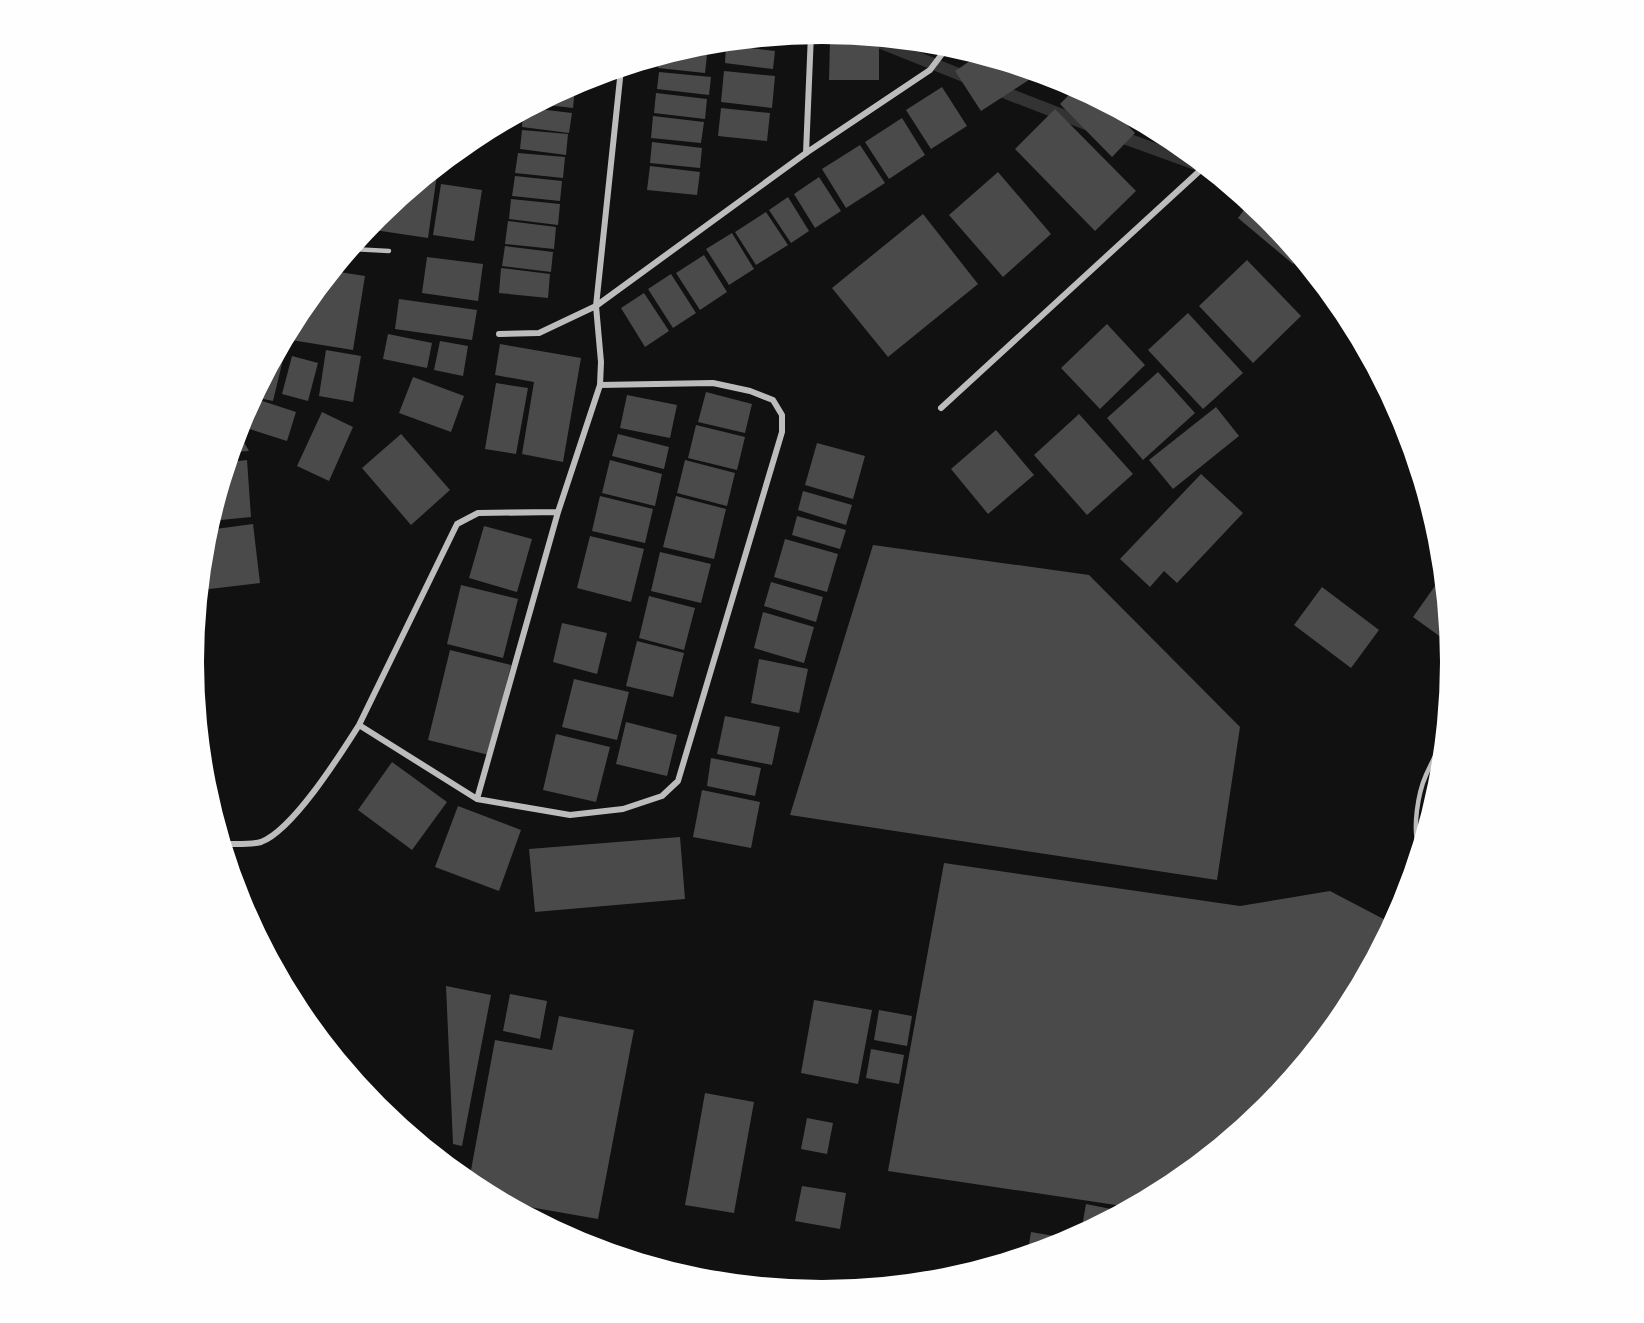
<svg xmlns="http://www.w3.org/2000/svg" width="1644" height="1323" font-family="Bitter,serif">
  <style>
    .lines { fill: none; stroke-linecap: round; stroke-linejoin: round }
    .stream { stroke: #333; stroke-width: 12 }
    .building { fill: #4a4a4a }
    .service { stroke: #bcbcbc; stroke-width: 4.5 }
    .minor { stroke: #bcbcbc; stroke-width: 6 }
  </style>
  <rect width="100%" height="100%" fill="#111"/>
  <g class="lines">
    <path class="stream" d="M866,37L971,79
      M993,88L1091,126
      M1113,134L1207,168"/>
  </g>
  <path class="building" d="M776,38L775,45L745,42V41Z
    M830,41L879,42V80H829Z
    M710,44V50L690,48L700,45Z
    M726,45L775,51L773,69L725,63Z
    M678,52L707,55L705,73L658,68L660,57Z
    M979,55L987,58L1038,74L981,111L955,71Z
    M724,71L775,76L772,108L721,102Z
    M659,72L711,77L709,95L657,89Z
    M569,87L575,88L573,108L538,104Z
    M942,87L967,126L931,149L906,110Z
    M1076,88L1108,105L1135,133L1112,157L1060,104Z
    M656,93L707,99L705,119L654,113Z
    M530,108L572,113L569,133L522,127L523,112Z
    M721,108L770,113L767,141L718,136Z
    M1055,109L1136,191L1095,231L1015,149Z
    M653,116L704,122L701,143L651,138Z
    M902,118L925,155L889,179L865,142Z
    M522,130L568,134L566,155L520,149Z
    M652,142L702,148L700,168L650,163Z
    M860,145L885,183L846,208L822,169Z
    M518,153L565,157L563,178L515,173Z
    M650,166L700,172L697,195L647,190Z
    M438,167L428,238L368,229L378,217Z
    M998,172L1051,234L1003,277L949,215Z
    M515,176L562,181L560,201L512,196Z
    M819,177L841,211L815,228L794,194Z
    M441,184L482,190L474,241L433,235Z
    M788,197L809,231L791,243L769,210Z
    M511,199L560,204L558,225L509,219Z
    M1249,203L1267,217L1299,257L1293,264L1238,218Z
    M766,212L788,245L756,265L735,232Z
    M923,214L978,284L888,357L832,288Z
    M508,221L556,227L554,249L505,244Z
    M732,233L754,269L729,285L706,249Z
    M505,246L553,252L551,272L502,266Z
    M704,255L727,292L700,310L676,273Z
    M427,257L483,264L478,301L422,293Z
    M1247,260L1301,316L1253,363L1199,306Z
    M501,268L550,274L548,298L499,293Z
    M333,271L365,276L353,350L285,339L300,312Z
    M671,274L696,313L673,328L648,289Z
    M644,293L669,331L645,347L621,308Z
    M399,299L477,310L472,340L395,329Z
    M1188,313L1243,373L1203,409L1148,350Z
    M1107,324L1145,365L1100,409L1061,368Z
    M388,334L432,343L427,368L383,359Z
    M440,341L468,346L463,376L434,370Z
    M500,344L581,358L563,462L522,454L534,382L495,375Z
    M281,346L286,347L273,401L254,397Z
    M326,350L361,356L353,402L319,396Z
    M292,356L318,363L308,401L282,394Z
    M1158,372L1195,413L1143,460L1107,418Z
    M413,377L464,396L451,432L399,413Z
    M496,383L528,388L516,454L485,449Z
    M706,392L752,404L745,433L698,422Z
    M627,395L677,405L670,438L620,428Z
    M253,398L296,412L287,441L240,426Z
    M1216,407L1239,436L1173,489L1149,460Z
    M322,412L353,427L329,481L297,466Z
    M1079,414L1133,474L1087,515L1034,455Z
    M696,425L745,437L737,470L688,458Z
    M996,430L1034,475L988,514L951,469Z
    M238,432L249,451L232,452Z
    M401,434L450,490L411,525L362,468Z
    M618,434L669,447L664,469L612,456Z
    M817,443L865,456L853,499L805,485Z
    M247,460L251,517L211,521L229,462Z
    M610,460L662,474L655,506L602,493Z
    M685,460L735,473L727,506L677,493Z
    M1201,474L1243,513L1177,583L1164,571L1150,587L1120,559Z
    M803,491L852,505L846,525L798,510Z
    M600,496L653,509L645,543L592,531Z
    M676,496L726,509L714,559L663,547Z
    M797,516L846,530L840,549L792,535Z
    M253,524L260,583L201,590L206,539L208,530Z
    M484,526L532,539L517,592L469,578Z
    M590,536L644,549L631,602L577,588Z
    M785,539L838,554L827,592L774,577Z
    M873,545L1089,575L1240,727L1217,880L790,815Z
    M660,552L711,564L701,603L651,591Z
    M1442,576L1447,630L1449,643L1413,617Z
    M771,582L823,597L816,622L764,606Z
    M461,585L518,599L503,658L447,644Z
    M1322,587L1379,630L1351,668L1294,625Z
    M649,596L695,608L684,650L639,638Z
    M763,612L814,627L804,663L754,648Z
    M562,623L607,633L597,674L553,662Z
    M637,641L684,653L673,697L626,686Z
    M450,650L511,665L489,755L428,740Z
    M759,659L808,669L799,713L751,703Z
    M574,679L629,692L617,740L562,727Z
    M725,716L780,727L772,765L717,754Z
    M626,722L677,735L667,776L616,764Z
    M556,734L610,747L596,802L543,790Z
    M711,758L761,768L755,796L707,786Z
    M392,762L447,802L412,850L358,810Z
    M1433,788L1437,789L1431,809H1429Z
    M702,790L760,802L751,848L693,837Z
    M458,806L521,830L499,891L435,867Z
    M680,837L685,899L535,912L529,849Z
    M944,863L1240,906L1330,891L1391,923L1344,1011L1266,1106L1171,1184L1129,1207L888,1171Z
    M446,986L491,995L462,1146L453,1144Z
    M510,994L547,1001L540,1039L503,1031Z
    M814,1000L872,1010L858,1084L801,1073Z
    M879,1010L912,1016L907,1046L874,1040Z
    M559,1016L634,1030L598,1219L507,1203L469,1181L495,1040L552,1050Z
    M871,1049L904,1055L899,1084L866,1078Z
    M705,1093L754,1102L734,1213L685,1205Z
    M807,1118L833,1123L827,1154L801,1149Z
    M802,1186L846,1193L840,1229L795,1221Z
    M1086,1204L1121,1211L1081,1232Z
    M1031,1232L1054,1236L1052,1245L1033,1251L1028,1250Z"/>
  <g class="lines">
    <path class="service" d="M352,249L389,251
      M1419,847C1412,829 1418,793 1426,775C1431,764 1437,752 1443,740"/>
    <path class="minor" d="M806,153L811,34
      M499,334L539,333L596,306L806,153L930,70L948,46
      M941,408L1205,166
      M359,725L477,799L570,815L623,809L662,796L678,781L782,432V415L773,400L750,391L713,383L600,385
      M477,799L558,512L600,385L601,362L596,306L621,69
      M224,844C235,844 250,845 261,842C293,830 340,755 359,725L457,524L478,513L558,512"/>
  </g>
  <path d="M0 0H1644V1323H0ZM204 662a618 618 0 1 1 1236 0a618 618 0 1 1-1236 0Z" fill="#fefefe" fill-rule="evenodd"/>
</svg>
